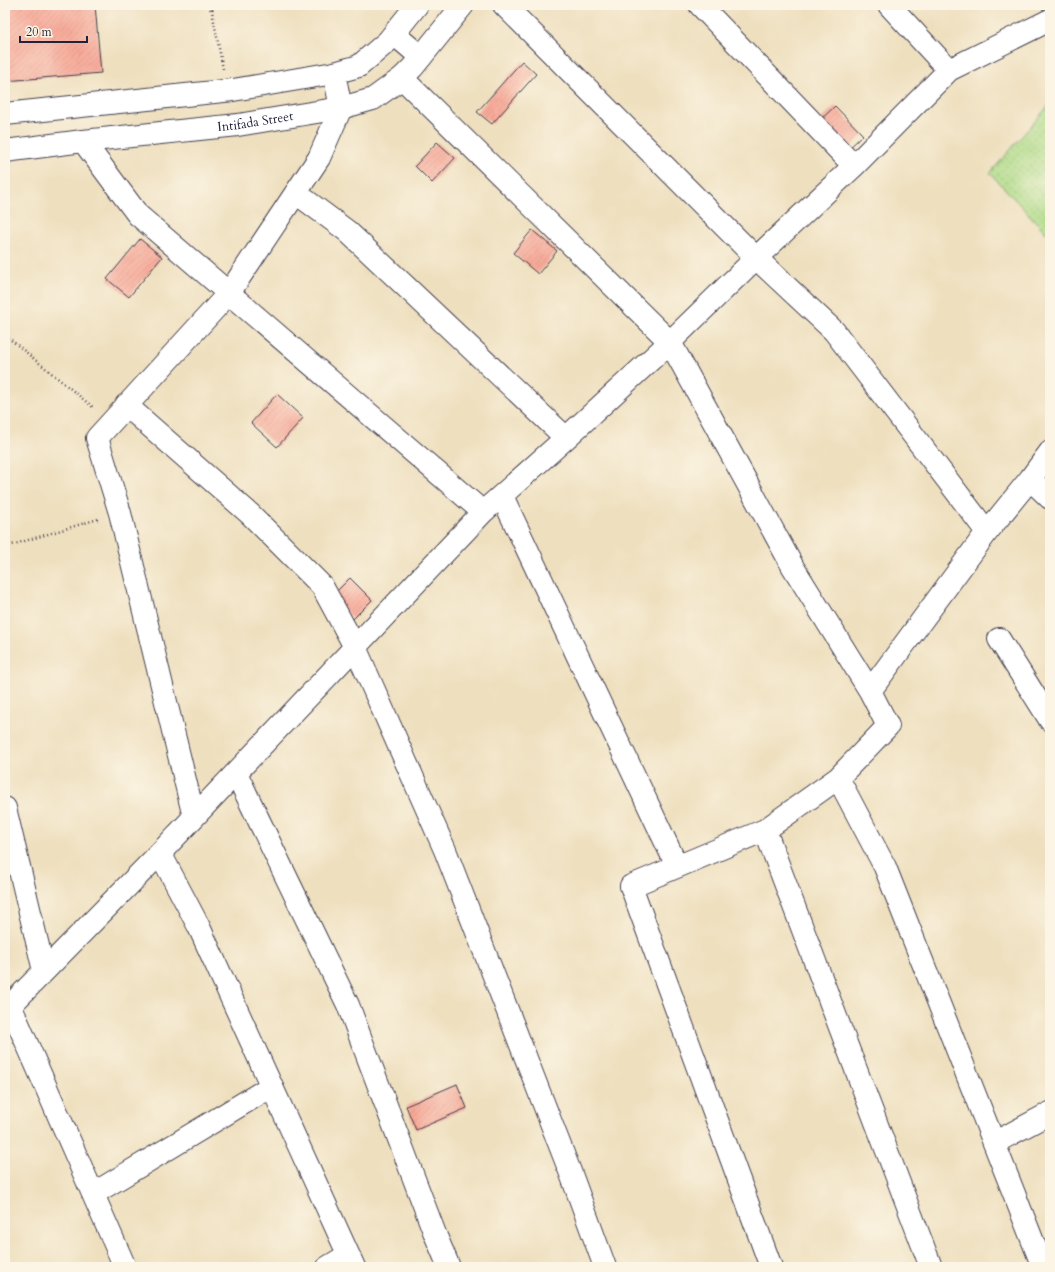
<svg xmlns="http://www.w3.org/2000/svg" width="1055" height="1272" font-family="Cardo,serif">
  <style>
    .grass { fill: url(#grass-dots); stroke: #687e60 }
    .building { fill: url(#building-hatch) }
    .lines { fill: none; stroke-linecap: round; stroke-linejoin: round }
    .minor-casing { stroke: #413e4f; stroke-width: 24 }
    .major-casing { stroke: #413e4f; stroke-width: 24 }
    .path { stroke: #413e4f; stroke-width: 2.5; stroke-dasharray: 1 3; stroke-linecap: butt }
    .minor { stroke: #fff; stroke-width: 22 }
    .major { stroke: #fff; stroke-width: 22 }
    .labels { text-anchor: middle; dominant-baseline: central; stroke-width: 3; stroke-linejoin: round; paint-order: stroke }
    .street-label { font-size: 13px; fill: #22223b; stroke: #fcf5e5 }
  </style>
  <defs>
    <pattern id="grass-dots" width="8" height="8" patternUnits="userSpaceOnUse"><rect width="8" height="8" fill="#aeda86"/><path d="M2 2h.1M6 6h.1" fill="none" stroke="#95bb75" stroke-width="1.8" stroke-linecap="round"/></pattern>
    <pattern id="building-hatch" width="6" height="6" patternUnits="userSpaceOnUse"><rect width="6" height="6" fill="#f8aa99"/><path d="M-1 1l2-2M0 6l6-6M5 7l2-2" fill="none" stroke="#d49285"/></pattern>
  </defs>
  <rect width="100%" height="100%" fill="#fcf5e5"/>
  <filter id="ink" filterUnits="userSpaceOnUse"><feTurbulence type="fractalNoise" baseFrequency=".025" numOctaves="2"/><feDisplacementMap in="SourceGraphic" scale="8" xChannelSelector="R" yChannelSelector="G"/><feConvolveMatrix kernelMatrix="1 2 1 2 8 2 1 2 1" color-interpolation-filters="sRGB"/></filter>
  <filter id="wash" filterUnits="userSpaceOnUse"><feTurbulence type="fractalNoise" baseFrequency=".012" numOctaves="4" result="noise"/><feDisplacementMap in="SourceGraphic" scale="16" xChannelSelector="R" yChannelSelector="G"/><feGaussianBlur stdDeviation="0.9" result="paint"/><feColorMatrix in="noise" values="0 0 0 0 0 0 0 0 0 0 0 0 0 0 0 0 0 1.4 0 .05"/><feComposite in="paint" operator="in"/></filter>
  <g filter="url(#wash)">
    <rect width="100%" height="100%" fill="#eedfbe"/>
    <path class="grass" d="M1050,104V237L990,173Z"/>
    <g id="blocks">
      <path class="building" d="M5,5H95L101,73L5,81Z
        M522,61L536,74L492,124L477,112Z
        M835,106L863,135L844,153L816,124Z
        M437,142L455,158L432,183L415,166Z
        M532,230L557,251L538,274L513,253Z
        M140,239L162,257L129,297L107,279Z
        M277,394L303,418L277,447L251,423Z
        M350,578L372,600L353,619L331,597Z
        M457,1084L467,1108L416,1130L406,1106Z"/>
    </g>
  </g>
  <g filter="url(#ink)">
    <use href="#blocks" fill-opacity="0" stroke="#413e4f" stroke-width="1"/>
    <g class="lines">
      <g class="minor-casing">
        <path id="minor" d="M504,5L756,258L834,331L987,532
          M700,5L854,166
          M889,5L949,70
          M394,34L421,57
          M402,78L670,342L793,567L870,691L888,726L838,778L765,830L631,886L771,1267
          M83,141L138,215L483,512
          M296,193L347,231L566,438
          M126,405L250,514L322,586L355,647L445,850L571,1174L605,1267
          M1030,479L1050,498
          M502,496L677,866
          M999,639L1050,720
          M870,691L987,532L1030,479L1050,452
          M236,773L348,1005L435,1234L449,1267
          M838,778L885,867L1043,1267
          M5,808L44,971
          M194,817L120,513L97,438L229,293L319,158L341,108L334,73
          M765,830L931,1267
          M160,853L199,927L354,1267
          M10,1005L125,1267
          M5,1011L160,853L483,512L566,438L670,342L756,258L854,166L949,70L1050,20
          M994,1143L1050,1113
          M93,1194L272,1086
          M328,1267L348,1255"/>
      </g>
      <g class="major-casing">
        <g id="major">
          <path d="M5,114L233,90L334,73L359,66L388,41L417,5"/>
          <path id="s1" d="M5,151L83,141L238,125L341,108L373,99L402,78L413,67L463,5"/>
        </g>
      </g>
      <path class="path" d="M209,5L211,11
        M213,5L212,11L223,69
        M5,335L94,408
        M5,547L98,519"/>
      <use href="#minor" class="minor"/>
      <use href="#major" class="major"/>
    </g>
  </g>
  <g class="labels">
    <g class="street-label">
      <text stroke="none"><textPath href="#s1" startOffset="252">Intifada Street</textPath></text>
    </g>
  </g>
  <rect width="1055" height="1272" fill="none" stroke="#fcf5e5" stroke-width="20"/>
  <path d="M20 36v6h67v-6" fill="none" stroke="#22223b" stroke-width="2"/>
  <text x="26" y="36" font-size="12" fill="#22223b" stroke="#fcf5e5" stroke-width="3" paint-order="stroke">20 m</text>
</svg>
